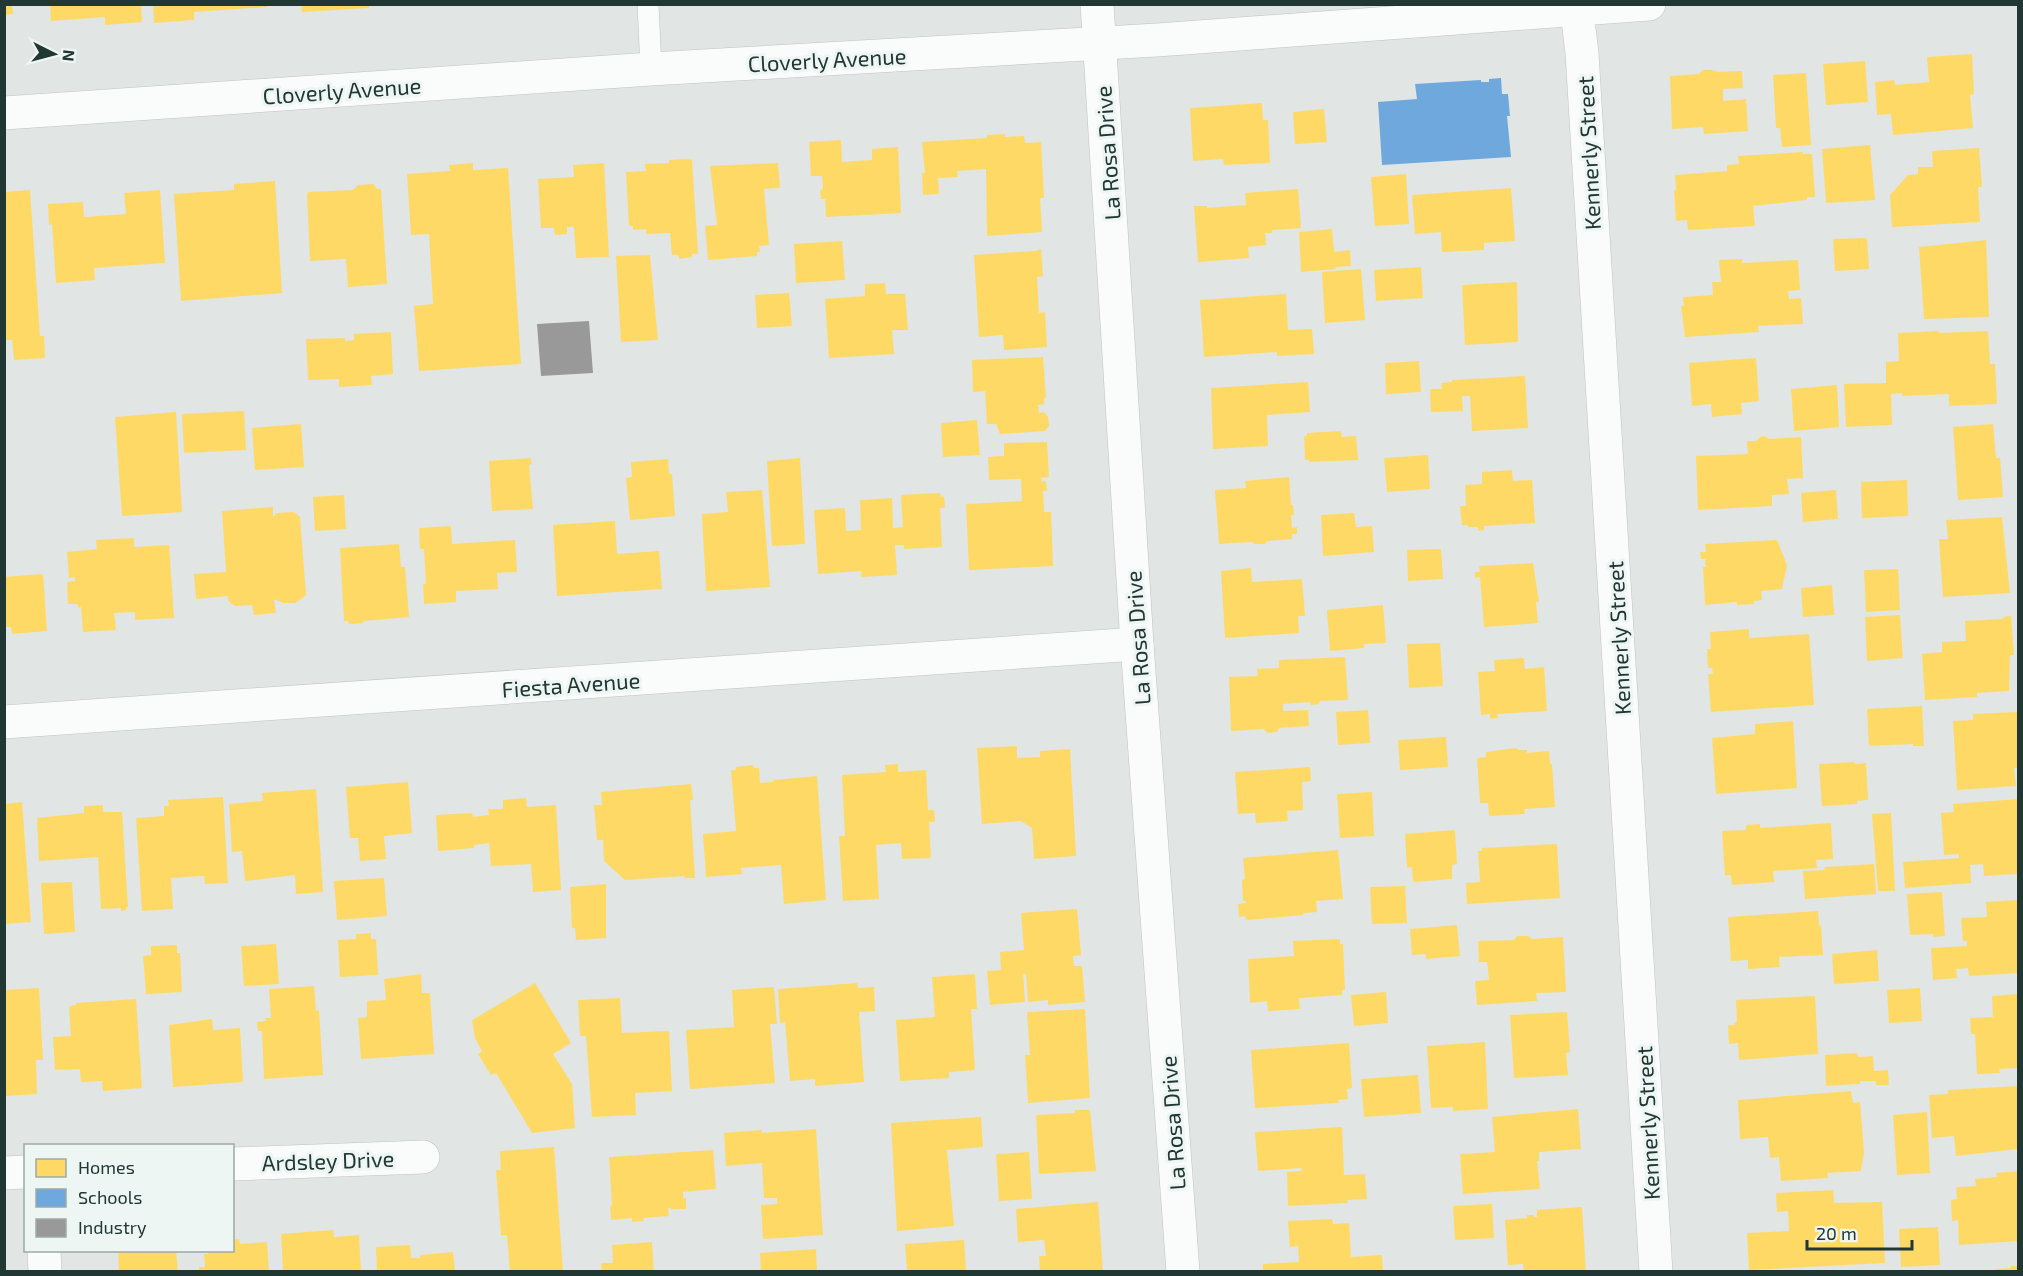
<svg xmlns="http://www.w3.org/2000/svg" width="2023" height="1276" font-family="'Exo 2',sans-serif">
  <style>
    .homes { fill: #ffd966 }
    .schools { fill: #6fa8dc }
    .industry { fill: #999 }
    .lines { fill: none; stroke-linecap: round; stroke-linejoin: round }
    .lane-casing { stroke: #bec3c1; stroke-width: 22 }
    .street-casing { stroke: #bec3c1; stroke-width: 34 }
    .secondary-casing { stroke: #bec3c2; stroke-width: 34 }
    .lane { stroke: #fafbfb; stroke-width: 21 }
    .street { stroke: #fafbfb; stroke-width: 33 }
    .secondary { stroke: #fafbfb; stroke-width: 33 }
    .labels { text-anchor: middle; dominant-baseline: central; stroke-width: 6; stroke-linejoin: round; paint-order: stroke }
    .street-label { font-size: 22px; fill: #213734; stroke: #eef6f3 }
  </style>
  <rect width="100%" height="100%" fill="#e1e6e4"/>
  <path class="homes" d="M4,4H12L13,14L4,15Z
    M50,4H141L142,22L105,25V17L51,21Z
    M153,4H267V7L194,12V20L154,23Z
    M301,4H369V8L302,12Z
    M1972,54L1974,94L1970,95L1973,128L1893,135L1891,114L1877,115L1875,82L1894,80L1895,85L1929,82L1927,57Z
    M1865,61L1868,102L1826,105L1823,64Z
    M1703,70H1713L1718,72L1742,71L1743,88L1723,89V101L1746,99L1748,131L1704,134L1703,127L1672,129L1670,76L1699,74Z
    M1806,73L1811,145L1782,147L1780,128H1776L1773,75Z
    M1262,103L1263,120H1268L1270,163L1224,165L1223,159L1193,161L1190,108Z
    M1324,109L1327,142L1295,144L1293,112Z
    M1005,134V137L1024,136L1025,143L1041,142L1044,198H1040L1042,232L987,236L986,169L957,171L958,177L938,178L939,194L923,195L922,173H925L922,142L987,138V135Z
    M841,140L842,162L872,160V149L898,147L901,213L826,217L825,199H821L820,190L823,189L822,176H811L809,142Z
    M1870,145L1875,200L1826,203L1822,149Z
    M1979,148L1982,187H1978L1980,222L1892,227L1890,195L1908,175L1918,174V167H1933L1932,151Z
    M1803,152V154H1812L1815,197H1807V200L1753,206L1755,226L1688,230L1687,220L1676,221L1674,191L1676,190L1675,175L1727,171V165L1739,164L1738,156Z
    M687,159L692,160L698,254H692V257L679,259V255H672L670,233L646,234V229L633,230V226H629L626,172L646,171L645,164L669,163V160Z
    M473,163V170L508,168L521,364L419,371L414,306L433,304L429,234L411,235L407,174L450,171L449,165Z
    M604,163L609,257L576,258L574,227H567V234L555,235L554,228H541L538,179L574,177L573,165Z
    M778,163L780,188L764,189L769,245L759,246L760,252H757V256L708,260L705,226L717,225L710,166Z
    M1406,174L1409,224L1375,226L1371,177Z
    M275,181L282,293L181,301L174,194L234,190V184Z
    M373,184L377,189H381L387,284L348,287L346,259L310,261L307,195L308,192L353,190L358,185Z
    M1511,188L1515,241L1484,243V250L1442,252L1441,232L1415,234L1412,195Z
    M1298,189L1301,228L1272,230V233H1265L1266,245L1248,247L1249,258L1198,262L1194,206H1207V208L1246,205L1245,193Z
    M30,190L40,336H44L45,358L14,360L12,340H4V192Z
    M160,190L165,263L94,268L95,280L56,283L52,224L49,225L48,204L83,202L84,217L126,214L124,193Z
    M1332,229L1334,252L1350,250L1351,266L1335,267L1336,269L1301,272L1299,232Z
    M1867,238L1869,269L1835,271L1833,239Z
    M1986,240L1989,317L1924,319L1919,247Z
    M842,241L845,280L796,283L794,244Z
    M1041,249L1043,276L1037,277L1039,313L1045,312L1047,347L1004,350L1003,335L979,337L974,255L1035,251Z
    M650,255L658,340L621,342L616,256Z
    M1742,259V263L1798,260L1800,290L1788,291L1789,299L1801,298L1803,324L1758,326L1759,332L1685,337L1681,306H1684L1683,297L1713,295L1712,282H1721L1719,260Z
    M1421,267L1423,298L1376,301L1374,270Z
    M1361,269L1365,320L1325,323L1322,272Z
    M1517,282L1518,342L1465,345L1462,285Z
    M885,283L886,294H905L908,330H892L894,354L829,358L825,299L865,296V284Z
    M789,293L792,326L757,328L755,295Z
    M1286,294L1288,330L1312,329L1314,354L1277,356V352L1204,357L1200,300Z
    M1939,331V333L1988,331L1990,364H1995L1997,404L1949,406V394L1902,396V393L1891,394L1892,425L1846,427L1844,384L1886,383V362L1899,361L1898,333Z
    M391,332L393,374L371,376L372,385L339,387V379L308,380L306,339L345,338V341L354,340V334Z
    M1043,357L1046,398H1044V404L1038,405L1039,413L1044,412L1048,417L1049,426L1045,431L1000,434L996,424H987L985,391L973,392L972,360Z
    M1756,358L1759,401L1741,403L1742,414L1712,417L1711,404L1692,406L1689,363Z
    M1419,361L1421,392L1386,394L1385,363Z
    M1525,376L1528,428L1472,431L1470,396H1462L1463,411L1431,412L1430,389H1442L1441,383L1452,382V380Z
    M1308,382L1310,412L1267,415L1268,446L1213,449L1211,388Z
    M1837,385L1839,427L1794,431L1791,389Z
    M244,411L246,450L184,453L182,414Z
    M176,412L182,512L122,516L115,417Z
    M977,420L980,455L943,457L941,423Z
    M301,424L304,467L255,470L252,428Z
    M1993,424L1996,458H2000L2003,497L1958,500L1953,427Z
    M1341,431L1342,437L1356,436L1358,460L1309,462V460H1305L1304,436H1307V433Z
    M1765,436L1769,439L1801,437L1803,478L1787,479L1789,494L1772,495V506L1698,510L1696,456L1748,454L1747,441H1756L1760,437Z
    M1047,442L1049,477L1041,478L1042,482L1046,481L1047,491H1043L1044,512H1051L1053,566L969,570L966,504L1022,501L1021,479L989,480L988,457L1004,456V443Z
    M1428,455L1430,489L1387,492L1384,458Z
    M531,458L532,464L529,465L533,509L492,511L489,461Z
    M800,458L805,544L772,546L767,461Z
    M668,459L669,474H672L675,516L630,520L626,478L632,477L631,462Z
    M1512,470L1513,481L1532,480L1535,523L1484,526V530L1478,531V527H1468V525H1462L1460,506H1466L1465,485L1482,484V472Z
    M1289,477L1291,505H1293L1294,515H1291L1292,528L1297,527V534H1292V539L1267,541L1265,544H1255L1252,542L1219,544L1215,490L1246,488L1245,481Z
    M1907,480L1908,516L1862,518L1861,482Z
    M762,490L770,587L706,591L702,514L728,512L726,492Z
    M1836,490L1838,519L1803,522L1801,493Z
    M940,493L941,497L944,496L945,508H940L942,547L904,549V545H895L897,575L861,577L862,571L818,574L814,510L845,508L846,531L861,530L860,500L892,498L893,528L903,527L901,495Z
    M344,495L346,529L315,531L313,497Z
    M273,507V517L277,513L294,512L300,517L306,595L296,603H283L274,599L276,613L254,615L252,605L235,606L228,601V596L196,599L194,574L226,572L222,511Z
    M1354,513L1356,527L1372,526L1374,552L1323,556L1321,515Z
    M2002,517L2010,593L1943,597L1939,539H1948L1946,520Z
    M615,521L617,554L659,551L662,589L557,596L553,525Z
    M451,526L452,544L515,540L517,572L497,573L498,589L456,591V602L424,604L423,584H426L424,549H420L419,528Z
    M134,538V547L169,545L174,618L135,620V612L114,613L116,630L83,632L81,607L78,608V604H68L67,582L75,581V577L69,578L67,552L97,549L96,540Z
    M1777,540L1787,565L1782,589L1761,591L1762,600L1754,601V604L1737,605V602L1705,605L1703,567H1706L1705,559H1701L1700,552H1706L1705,544Z
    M399,544L401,567H405L409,617L363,621V623L349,624L348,621H344L340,548Z
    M1441,549L1443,579L1408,581L1407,550Z
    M1533,563L1539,602H1536L1538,623L1484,627L1480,577L1475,578V572H1480L1479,566Z
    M1251,568L1252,582L1302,579L1305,616H1298L1299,633L1225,638L1221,571Z
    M1898,569L1900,610L1866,612L1864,570Z
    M43,574L47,631L12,634L11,627H4V577Z
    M1832,585L1834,615L1803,617L1801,588Z
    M1383,605L1386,643L1364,644V648L1330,651L1327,610Z
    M1900,615L1903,658L1867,661L1865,617Z
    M2011,616L2014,655H2010L2009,691L1977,693V697L1925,700L1922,654L1942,652V642L1966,641L1965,621L2003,619V617Z
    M1749,629V638L1809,634L1814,705L1711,712L1708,674H1713L1712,668H1708L1707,649H1711L1710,632Z
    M1440,643L1443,686L1409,688L1407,644Z
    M1345,657L1348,700L1320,701L1319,704L1311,705L1310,702L1283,704V711L1308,710L1309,726L1279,728L1277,732L1267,733L1264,729L1231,731L1229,677L1258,676L1257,669L1279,668V660Z
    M1524,658L1525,669L1544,667L1547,711L1497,714L1498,718L1490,719V714L1481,715L1478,672L1495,671L1494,660Z
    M1922,706L1924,746H1913V744L1869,746L1867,709Z
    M1368,710L1370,743L1338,745L1336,712Z
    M2017,712L2018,751H2017L2018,768H2014L2016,786L1957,790L1953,721L1973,720V714Z
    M1793,721L1797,788L1716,794L1712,738L1755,734V724Z
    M1446,737L1448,767L1400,770L1398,740Z
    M1017,746V758L1040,757V751L1070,749L1076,856L1034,859L1032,828L1021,821L982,824L977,748Z
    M1516,748L1519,750H1527V753L1549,751L1550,764H1552L1555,807L1524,809L1525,814L1489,816L1488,803H1480L1477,758L1486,757V752Z
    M1855,762V764L1866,763L1868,800L1857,801V804L1822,806L1819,764Z
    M898,764V772L926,770L928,810H934L935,822H929L931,858L902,859L901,843L876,845L879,899L843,901L839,836H845L842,775L886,772L885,765Z
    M753,765L754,768H759L760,783L773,782V780L817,776L826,900L784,904L781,865L741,868L742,874L706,877L703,834L736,831L731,770H736V767Z
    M1310,767L1311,781L1302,782L1303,810L1287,811L1288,821L1256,823L1255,813L1238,814L1235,772Z
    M408,782L412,833L384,836L386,859L360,861L358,838H350L346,787Z
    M691,784L693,800H690L695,878H684L685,876L625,880L604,861L603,840H597L594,805H602L601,792Z
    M316,789L323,892L296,894L295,875L245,881L242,851L232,852L229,804L263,801L262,793Z
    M1372,792L1374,836L1340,838L1337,794Z
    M223,797L228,883L205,884L204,876L171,878L173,909L142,911L136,818L164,816V806H169L168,800Z
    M526,798L527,807L556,805L561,890L533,892L531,864L491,866L489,843L474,845V848L438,851L436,815L472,813L473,817L489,815L488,809H503V800Z
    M2018,799V874L1984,876L1983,864L1970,865L1971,883L1905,888L1903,862L1959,858V854L1944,855L1941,813L1954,812L1953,804Z
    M22,802L31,922L4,924V804Z
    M103,805V812H122L128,907H126V910L121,911V908L101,909L98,857L39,861L37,818L84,813V806Z
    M1891,813L1895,891H1878L1872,814Z
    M1831,823L1833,859L1816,860L1817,868L1773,871L1774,882L1732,885L1731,875H1725L1722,831L1746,830V825L1760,824V828Z
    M1455,830L1457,864L1452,865V879L1413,882L1412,867L1407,868L1405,834Z
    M1557,844L1560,898L1467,904L1466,883L1480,882L1478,851H1482V848Z
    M1338,850L1343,899L1316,901L1317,912L1303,913V915L1246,920L1245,916L1239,917L1238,904L1246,903V901H1243L1242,880L1245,879L1243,858Z
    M1874,864L1876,894L1805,899L1803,871L1825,870L1824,867Z
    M384,878L387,916L337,920L334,881Z
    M72,882L75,932L44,934L41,883Z
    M606,884V938L576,940L575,928H572L570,887Z
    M1405,886L1407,923L1372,924L1370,887Z
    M1942,892L1945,936L1933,937V934L1910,935L1907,894Z
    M2018,900V973L1969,976L1968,968L1956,969L1957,978L1933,980L1931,948L1967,946V941H1963L1961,918L1987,917L1986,902Z
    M1077,909L1081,955L1073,956L1074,966H1082L1085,1002L1048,1005V1000L1028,1002L1026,974H1023L1025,1002L990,1005L987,971L1001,970L1000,952L1024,950L1021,913Z
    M1818,911L1819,926L1821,925L1823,955L1779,957L1780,967L1748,969V960L1731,961L1728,917Z
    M1457,925L1460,956L1426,959V954L1412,955L1410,929Z
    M371,933V939H376L378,975L340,977L338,940L356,939V934Z
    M1517,936H1528L1532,939L1563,937L1566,992L1536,993L1537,1001L1477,1005L1475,981L1489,980L1487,962H1479L1478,941L1514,940Z
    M1340,939V944H1343L1345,990H1342V995L1299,998L1300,1009L1268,1011L1267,1001L1250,1003L1248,959L1294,956L1293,941Z
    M276,944L279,984L244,986L241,946Z
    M177,945V953H180L182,992L146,994L143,956L151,955V946Z
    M1877,950L1879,981L1834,984L1832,954Z
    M421,974L422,993H430L434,1054L361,1059L358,1018L367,1017V1001L386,1000L384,979Z
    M975,974L977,1009H971L975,1070L949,1072V1078L900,1081L896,1020L935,1017L932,977Z
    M535,983L571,1043L553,1054L572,1084L575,1128L532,1133L496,1073L491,1075L478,1054L482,1051L475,1038L472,1020Z
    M857,983L858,988L874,987L875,1011L859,1012L864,1082L815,1086V1079L790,1081L785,1022L780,1023L778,989Z
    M314,986L316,1011L319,1010L323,1075L264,1079L262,1031H258L257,1022L266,1021L265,1018H271L269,989Z
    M774,987L777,1024H770L775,1083L690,1089L686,1030L734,1027L732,990Z
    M39,988L43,1060H36L37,1094L4,1096V990Z
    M1920,988L1922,1021L1889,1023L1887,990Z
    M1386,992L1388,1023L1354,1026L1351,995Z
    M2018,994V1068L1999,1069L2000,1073L1977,1074L1975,1034H1971L1970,1018L1993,1017L1992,996Z
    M1815,996L1818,1054L1739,1060L1738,1043L1729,1044L1728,1025H1735L1734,1023L1737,1022L1736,1000Z
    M620,998L622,1033L669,1031L672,1091L635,1093L636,1115L592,1117L586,1036H580L578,1000Z
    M136,999L142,1088L103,1091L102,1081L81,1082L80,1069L55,1070L53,1037L71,1036L69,1006L76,1005V1003Z
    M1085,1009L1090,1098L1028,1103L1025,1055H1030L1027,1012Z
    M1567,1012L1570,1052L1566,1053L1568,1075L1514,1078L1510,1015Z
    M212,1019L213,1030L240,1028L243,1082L173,1087L169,1025Z
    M1485,1042L1488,1109L1453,1111V1107L1431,1108L1427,1046Z
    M1349,1043L1352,1088L1347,1089L1348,1099L1338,1100L1339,1103L1255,1108L1251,1050Z
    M1857,1053L1858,1057L1873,1056L1874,1071L1888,1070L1889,1085H1876V1081H1860V1084L1826,1086L1825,1055Z
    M1418,1075L1421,1113L1364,1117L1361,1079Z
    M2018,1086V1149L1956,1156L1954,1136L1932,1138L1929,1095L1948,1094V1090Z
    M1851,1091L1853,1103L1860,1102L1864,1152L1861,1171L1827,1173L1828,1178L1781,1181L1779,1157L1770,1158L1768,1137L1740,1139L1738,1100Z
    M1578,1109L1581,1149L1539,1152V1161H1537L1540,1189L1463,1194L1460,1154L1495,1152L1492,1117Z
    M1075,1110H1090L1096,1171L1039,1174L1036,1115L1075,1113Z
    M1927,1112L1930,1173L1897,1175L1893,1115Z
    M981,1117L983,1147L947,1150L954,1226L897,1231L891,1123Z
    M1342,1127L1344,1175L1365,1174L1367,1199L1347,1200L1348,1203L1288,1206L1287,1172L1302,1171L1301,1168L1258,1171L1255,1132Z
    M816,1129L823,1235L763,1239L761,1205L777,1204V1198H764L762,1163L726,1166L724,1133L762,1130V1133Z
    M554,1147L563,1272H510L507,1235H501L496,1170H501L500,1151Z
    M713,1150L716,1189L683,1192V1198H686V1209H671V1208H668L669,1216L643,1218L644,1221L632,1222V1218L611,1220L610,1206L612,1205L609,1157Z
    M1029,1152L1032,1199L999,1201L996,1154Z
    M2018,1171V1241L1959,1245L1958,1220L1952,1221L1951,1200L1957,1199L1956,1187L1976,1186L1975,1179L1997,1177L1996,1173Z
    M1833,1190L1834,1203L1882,1202L1885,1263L1749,1270L1747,1233L1789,1231L1788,1211L1777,1212L1776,1193Z
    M1098,1202L1103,1272H1040L1039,1256H1046L1044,1240L1018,1242L1016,1209Z
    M1492,1204L1494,1238L1455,1240L1453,1206Z
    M1582,1207L1586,1272H1524L1523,1264L1508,1265L1505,1220L1527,1218V1215H1534V1217H1537V1210Z
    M1332,1219L1333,1224L1349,1223L1351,1257L1382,1255L1383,1272H1263V1264L1299,1262L1298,1246L1290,1247L1288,1221Z
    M1938,1227L1940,1265L1901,1267L1899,1229Z
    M333,1230L334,1237L359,1235L361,1272L283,1270L281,1234Z
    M239,1239L240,1244L267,1242L269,1272H199V1267H205L204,1254H208L207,1250H232V1240Z
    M964,1240L966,1270L964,1272H907L905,1244Z
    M652,1242L654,1272H602L601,1263H613L612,1245Z
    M410,1245L411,1258H420V1255L453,1252L455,1272H377L376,1247Z
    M816,1249L817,1272H761L760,1253Z
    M118,1250H176L178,1272H119Z
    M2011,1266H2018V1272H1996V1269L2011,1268Z"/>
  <path class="schools" d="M1501,78L1502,94H1508L1510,116H1507L1511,157L1382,165L1378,102L1417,99L1415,84L1481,80V82H1489V79Z"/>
  <path class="industry" d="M589,321L593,373L541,376L537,324Z"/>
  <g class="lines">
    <g class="lane-casing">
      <path id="lane" d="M648,4L651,69"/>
    </g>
    <g class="street-casing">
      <path id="street" d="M1576,4L1582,53L1656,1272
        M4,113L651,69L1157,40L1649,4
        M4,722L1137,644
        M232,1164L423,1157
        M4,1173L26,1172
        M44,1250L45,1272"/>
    </g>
    <g class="secondary-casing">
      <path id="secondary" d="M1097,4L1137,644L1183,1272"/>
    </g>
    <use href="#lane" class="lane"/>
    <use href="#street" class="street"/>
    <use href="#secondary" class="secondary"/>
  </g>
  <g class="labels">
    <g class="street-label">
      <text transform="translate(827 59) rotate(-3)">Cloverly Avenue</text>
      <text transform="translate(342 90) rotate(-4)">Cloverly Avenue</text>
      <text transform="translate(1107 153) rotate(-94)">La Rosa Drive</text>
      <text transform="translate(1588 153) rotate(-93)">Kennerly Street</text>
      <text transform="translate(1137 638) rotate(-94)">La Rosa Drive</text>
      <text transform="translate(1618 638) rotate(-93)">Kennerly Street</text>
      <text transform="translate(571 684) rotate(-4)">Fiesta Avenue</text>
      <text transform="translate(1172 1123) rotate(-94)">La Rosa Drive</text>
      <text transform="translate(1647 1123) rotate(-93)">Kennerly Street</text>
      <text transform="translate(328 1160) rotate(-2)">Ardsley Drive</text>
    </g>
  </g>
  <rect width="2023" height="1276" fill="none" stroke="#213734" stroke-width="12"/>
  <rect x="24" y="1144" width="210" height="108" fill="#eef6f3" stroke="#9caaa7" stroke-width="1.5"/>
  <rect x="36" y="1159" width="30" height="18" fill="#ffd966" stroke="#9caaa7" stroke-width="1.5"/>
  <text x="78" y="1174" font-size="18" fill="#213734">Homes</text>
  <rect x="36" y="1189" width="30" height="18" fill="#6fa8dc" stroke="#9caaa7" stroke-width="1.5"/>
  <text x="78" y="1204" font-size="18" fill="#213734">Schools</text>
  <rect x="36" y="1219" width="30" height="18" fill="#999999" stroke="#9caaa7" stroke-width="1.5"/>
  <text x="78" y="1234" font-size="18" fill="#213734">Industry</text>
  <g transform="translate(54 54) rotate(96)" stroke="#eef6f3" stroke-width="4.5" paint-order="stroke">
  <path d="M0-4.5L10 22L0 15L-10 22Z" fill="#213734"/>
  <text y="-9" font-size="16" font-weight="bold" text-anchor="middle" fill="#213734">N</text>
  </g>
  <path d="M1807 1240v9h105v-9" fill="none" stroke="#213734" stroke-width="3"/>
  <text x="1816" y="1240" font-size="18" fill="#213734" stroke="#eef6f3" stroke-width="4.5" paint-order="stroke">20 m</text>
</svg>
